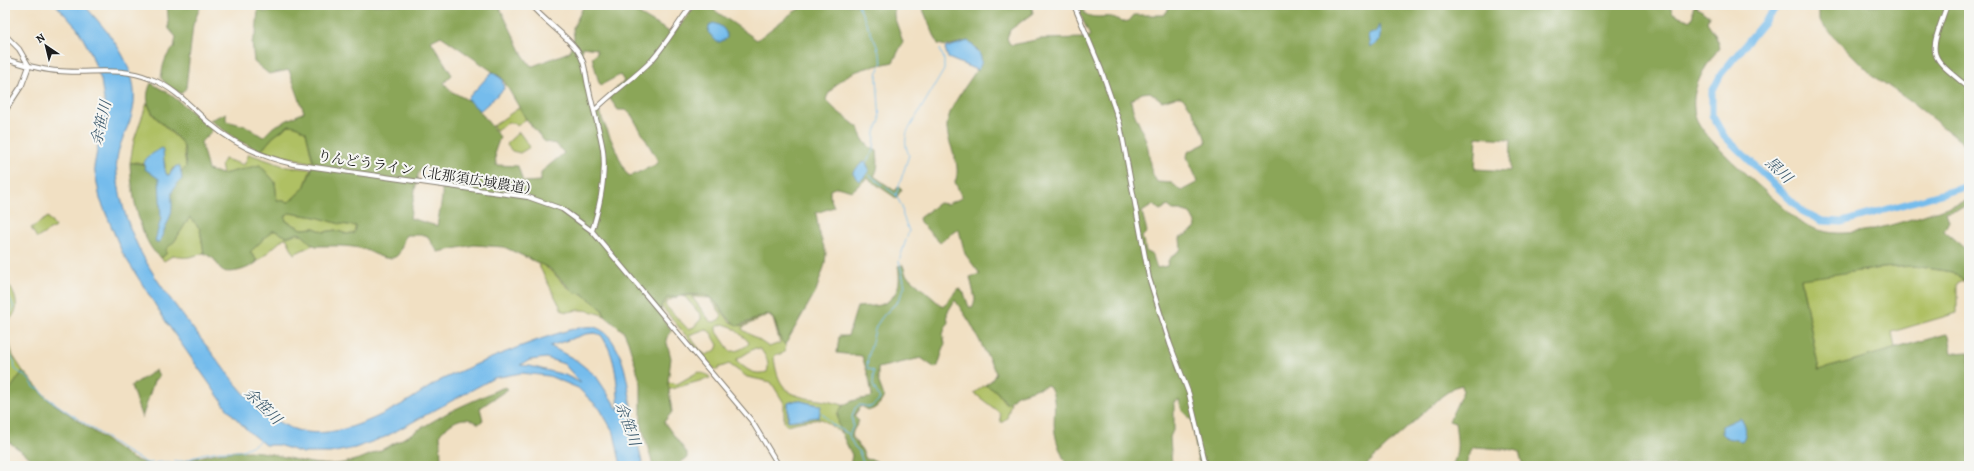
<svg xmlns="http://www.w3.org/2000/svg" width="1974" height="471" font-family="Alegreya,'Noto Serif JP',serif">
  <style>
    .green { fill: #afc063; stroke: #666e40; fill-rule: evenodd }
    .forest { fill: #8ba659; stroke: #54613a; fill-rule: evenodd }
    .water { fill: #74bcec; stroke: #486c84; fill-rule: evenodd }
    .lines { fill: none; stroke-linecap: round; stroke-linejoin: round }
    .stream { stroke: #74bcec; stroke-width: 1 }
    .river { stroke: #74bcec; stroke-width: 7 }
    .minor-casing { stroke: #867e70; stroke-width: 6 }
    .minor { stroke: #fff; stroke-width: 4 }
    .labels { text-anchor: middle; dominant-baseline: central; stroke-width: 4; stroke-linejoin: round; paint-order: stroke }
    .street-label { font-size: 14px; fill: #1c1c1c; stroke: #f6f6f2 }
    .water-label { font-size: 15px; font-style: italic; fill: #3f5c6f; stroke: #f6f6f2 }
  </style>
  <rect width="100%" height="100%" fill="#f6f6f2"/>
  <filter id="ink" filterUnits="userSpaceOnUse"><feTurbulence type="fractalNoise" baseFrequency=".025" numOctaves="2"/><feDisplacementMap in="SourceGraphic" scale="8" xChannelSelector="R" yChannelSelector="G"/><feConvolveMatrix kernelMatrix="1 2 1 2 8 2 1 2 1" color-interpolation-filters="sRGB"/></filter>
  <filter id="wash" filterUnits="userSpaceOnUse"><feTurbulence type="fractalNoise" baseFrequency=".012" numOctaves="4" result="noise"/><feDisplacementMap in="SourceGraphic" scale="16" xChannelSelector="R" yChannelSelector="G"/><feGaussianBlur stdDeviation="0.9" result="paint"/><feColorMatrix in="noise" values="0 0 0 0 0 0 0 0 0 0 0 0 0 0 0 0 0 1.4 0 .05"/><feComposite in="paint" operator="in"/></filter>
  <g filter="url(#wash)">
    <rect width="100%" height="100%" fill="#f1e0c3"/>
    <path class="green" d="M147,103L153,115L183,144L186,167L180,174L182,170L173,168L169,175H167L164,171C167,162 163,159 156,153L145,165L137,162L130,163L134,140Z
      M520,107L526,119L517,126L515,123H508L496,130L493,126Z
      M289,125L296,126L306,132L313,163L261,151L273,137Z
      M519,132L530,147L520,153L512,151L506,144Z
      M249,154L287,167L311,169L304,188L289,202L277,200L275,182L260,165L223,174C222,168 219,163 225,159L244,165Z
      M289,213L316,217L340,224L356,226L354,233L347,234L335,230L324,232L314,228L302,229L286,221L285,217Z
      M190,216L200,229L204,253C193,256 185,260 174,255L164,261L161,258L166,254L165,249L174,242Z
      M48,217L55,227L37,238L31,228Z
      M272,231H276L283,235C300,232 301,233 313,245L294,254L287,239L284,238L256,263V259L250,252Z
      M537,262C554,270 559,282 574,292C577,293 580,293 583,294C593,298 601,307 605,316C597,313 589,310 580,310C573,310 568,314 562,310Z
      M1914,266L1952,272L1964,281L1957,284V313L1892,332L1895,349L1819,371L1801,278L1881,268Z
      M5,280C11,287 20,302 15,312C13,317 8,321 5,325Z
      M704,295L712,298L730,322L742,326L767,314L774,319L778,335L785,345L786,344L785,350L782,354H777L774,357C779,406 806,394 843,405L837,414L841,433L822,419L804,421L786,425L784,422V403L771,382L747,377L729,364L718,368V370L714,369L661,306L667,298L679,296ZM680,296L685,297L701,315V319L694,327L688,329L665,305L667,301ZM692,297L710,298L722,315C719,321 715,323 710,321ZM768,315L773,319L780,343L769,347L742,329L743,327ZM723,324L732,327L747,340L749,343C745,348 736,352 730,351L716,330V327ZM706,329L711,333L718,345L716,350L706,355L700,350L689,335ZM755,348L760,349C766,355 770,364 767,372C753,376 746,369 736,360ZM797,400L819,405C811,412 799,424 787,420L788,403Z
      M5,328L13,356L23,371L5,396V383L9,377L5,366Z
      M698,372L708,375L710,378L668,390V382L677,384Z
      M985,385L996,391L1005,403L1011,402L1007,418L1003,422H1001L1000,413L974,393Z"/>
    <path class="forest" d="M167,5H201L193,25L186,88L181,94L167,85L161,78C163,66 164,56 174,48L176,37L169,29Z
      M256,5H262L263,12L276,10L281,5H508L500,8L523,55L530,65L533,66L569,52L574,38L573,28L584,5H624L673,34L696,5H707L757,40L792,13L806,5H894V16L903,42L893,62C872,67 849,69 834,87C831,91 827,94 826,100L837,111L859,128C860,138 868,148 877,151C878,160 879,169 874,176L895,191L898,187L902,189L896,198L867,178L852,191L837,187L830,190V197L834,207L816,213L819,232L826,253L825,264L816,291L785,345C776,337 779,318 767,314L738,326C726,319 722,308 713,299C704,291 678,296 667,298L661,306V315L672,331L666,339L671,358L668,382L672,412L664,422L687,453V458L681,462L682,466H653L641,423V384L628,341L624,332L605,316L602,309L583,294L575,293L549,268L504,247L474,245L438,252L426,235H406C402,240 402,254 395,257C385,262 373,252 363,249C349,245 331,246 316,246C309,244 306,236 298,233L287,237L276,231H272L250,252L256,259V263C247,269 234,274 222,271L214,259L204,253L200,229L190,217L174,242L166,249V254L161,258C139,243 131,188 130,163C150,161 159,177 168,193L173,182L186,167C185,161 186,148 182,143C167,124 137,112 151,83L170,94L212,129V131L201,142L208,170L223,174L260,165L275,182L277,200L289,202L304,188L311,171L313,160L306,132L296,126L289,125L273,137L261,151L239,141L210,120L226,113V121L246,126L263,137L273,127L304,112L289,70L269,74L254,62L252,42L256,33L257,23L258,8ZM441,36L502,78L526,119L545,142L556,144L564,153L541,172V181L523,182L518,166L496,165L495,151L500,137L473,103L451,91L444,83L452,75L431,41ZM582,47L596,49L597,53L592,57L599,83L601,85L620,75L624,81L608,96L618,110H626L632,116L658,161L655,165L630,176L626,173L599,112L593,111L581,55ZM423,167L435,169C448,186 440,206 437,226L410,218L418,174ZM289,213L316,217L340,224L356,226L354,233L347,234L335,230L324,232L314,228L302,229L286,221L285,217Z
      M921,5H1031L1033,13L1010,30L1007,38L1009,43L1012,45L1040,39L1084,38L1090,36L1076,5H1083L1084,13C1096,22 1111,11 1121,22L1129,21L1134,15H1164L1171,6L1177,5H1669L1673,13L1690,21L1693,15V7L1696,5L1697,8L1709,15L1707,22L1715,34L1719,48C1705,67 1689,89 1695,115C1700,139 1777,200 1798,221C1812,229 1828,234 1845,233C1885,231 1930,212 1969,200V206L1946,212L1949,221L1944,231L1969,252V285L1952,272L1914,266L1881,268L1801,279L1819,370L1946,334L1949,335L1952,353L1969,352V466H1523L1519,452L1515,450L1474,447L1470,450L1466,466H1451C1460,456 1457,436 1455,423L1449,421L1463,391L1462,385L1455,387L1442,396L1365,466H1203V464L1198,461L1192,420L1182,411L1179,400L1174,402V428L1170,437L1172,466H1067C1062,455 1057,445 1055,433C1052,418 1059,397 1048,385L1017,395L1007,404L996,391L985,385L992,380L996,373L971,324L955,300L947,313L948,322L943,334L945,344L938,366L935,368L921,358L878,368V380L884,396C882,402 876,409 870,410C867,410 864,407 861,406L854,416L859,421L853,431L852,437L862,450L866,459L874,460L884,466H850L852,455C837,425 824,402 869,398L872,396L869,378L862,356L837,353L839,336H848L857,307C865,306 878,307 885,303C899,295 901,280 898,266L903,265L906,275L943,307L958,288L964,293L969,307H973L975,299L970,277L980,274L965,254L959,230H955L940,243L920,222L919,218L939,203L947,204L962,198L955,182C964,161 942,140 948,119C954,96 973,81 981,60L978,50L968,41L946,46L938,44ZM1150,92L1162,101C1167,100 1175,96 1180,97C1188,98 1206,135 1206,143L1188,152L1187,157L1198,182L1181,191L1172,183L1157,182C1146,164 1152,158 1146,141C1142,127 1132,114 1131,100L1142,93ZM1477,137L1511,139L1510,171L1475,169ZM1153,205L1160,210L1168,206L1173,210H1180L1190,213L1196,225L1195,229L1180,238L1181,249L1169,259L1167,266L1157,268L1153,256L1146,251L1142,237L1147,232L1142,212Z
      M1819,5H1969V148L1914,104L1871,74L1819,21Z
      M156,370L159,376L154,381L142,418L131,386Z
      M23,371L49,400L133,459L153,466H41L5,439V396Z
      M506,387L508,389L480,408L483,420L479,424C463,413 452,422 440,434L441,460L438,466H396L384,464L378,466H166C179,465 191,459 204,456C219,452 234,451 249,451C279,452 306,467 336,464C374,460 416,430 449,412C465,404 483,397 499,389Z"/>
    <path class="water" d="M56,5H84C112,36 145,73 131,118C124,137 114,153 117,174C120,203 130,233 144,258C160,287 181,313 201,339C226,370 252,413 291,428C329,443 375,419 408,401C419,394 430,386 441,380C466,368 572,322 594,327C602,329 609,335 613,342C627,363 629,393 633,418C636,434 639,450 643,466H621L614,433L600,409L578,388L549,376L521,373L494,378L385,437L355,448L330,453H303L278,445H265L250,433L228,410L168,325L122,252L100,199L94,167L105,107L101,80L90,51L77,28ZM595,333L601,335C617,357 617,384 619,411L596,376L576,360L550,346L586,334ZM546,358L564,364L581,383L565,375L530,366L520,365L530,360Z
      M713,23C721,25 727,30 727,38L720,42H717L708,32L709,26Z
      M1379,25C1381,35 1382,43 1370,47L1368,35L1376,32Z
      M968,41C976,48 988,60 977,70L948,58L945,48Z
      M492,72L502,79L504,89L481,110H479L467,99Z
      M162,148C165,156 163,169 167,175H169L176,166H180L182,179C165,195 175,196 171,214C168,223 163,232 160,241L157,243L155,241L161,218L159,179L145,169L144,163L147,157Z
      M864,161L866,162L869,170L866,175L860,181L853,174V172Z
      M797,400L821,406L819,417L788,421V403Z
      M1740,418C1747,423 1747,436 1742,441L1727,438L1722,433V426Z"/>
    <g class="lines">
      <path class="stream" d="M858,5L877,46L882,62L878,70L877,78L880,121L875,132L874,151L866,162
        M868,174L896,195
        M5,286L14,308L5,319
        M5,339L6,348L14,361L15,369L30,380L35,388H39L46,397L127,452L147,463L184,461L202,454L219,451H240L256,444L260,440
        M822,413L833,425L849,434
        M864,466L859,451L854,446L849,436L853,426L852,417L855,408L859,405L871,407L880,399L873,385L874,371L867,368L868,358L876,326L883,316L898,301L905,286L899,261L909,231L903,216L902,207L896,195L909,155C905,146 905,141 907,132L944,70V59L940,49"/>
      <path class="river" d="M1778,5L1721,74L1712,92V115L1724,136L1802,211L1822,221L1842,222L1969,186"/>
    </g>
  </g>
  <g filter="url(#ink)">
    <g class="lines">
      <g class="minor-casing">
        <path id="minor" d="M531,5C544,21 564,33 577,50C586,62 585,76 589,90C593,110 600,130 603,150C606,176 600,206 592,231
          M1074,5L1101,69L1120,124L1149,278L1170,344L1189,394L1206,466
          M1947,5C1929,57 1926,53 1969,88
          M5,35L19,49L29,66L22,85L5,111
          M5,59C22,64 40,70 58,71C91,74 119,66 151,79C174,87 192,108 209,123C234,144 261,157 293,164L528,197L562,209L592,231L751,420L779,466
          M594,111C612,92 634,79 652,60C667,43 678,23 692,5"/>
      </g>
      <use href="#minor" class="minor"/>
    </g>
  </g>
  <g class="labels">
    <g class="street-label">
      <text transform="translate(428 173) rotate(9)">りんどうライン（北那須広域農道）</text>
    </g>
    <g class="water-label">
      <text transform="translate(101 123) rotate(-77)">余笹川</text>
      <text transform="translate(1779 170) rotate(44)">黒川</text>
      <text transform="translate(263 406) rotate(45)">余笹川</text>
      <text transform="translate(628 424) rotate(70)">余笹川</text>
    </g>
  </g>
  <rect width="1974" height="471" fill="none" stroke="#f6f6f2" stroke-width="20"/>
  <g transform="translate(46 46) rotate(325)" stroke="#f6f6f2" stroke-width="3" paint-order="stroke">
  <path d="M0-3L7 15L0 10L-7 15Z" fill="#1c1c1c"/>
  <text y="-6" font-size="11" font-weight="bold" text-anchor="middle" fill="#1c1c1c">N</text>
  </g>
</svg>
